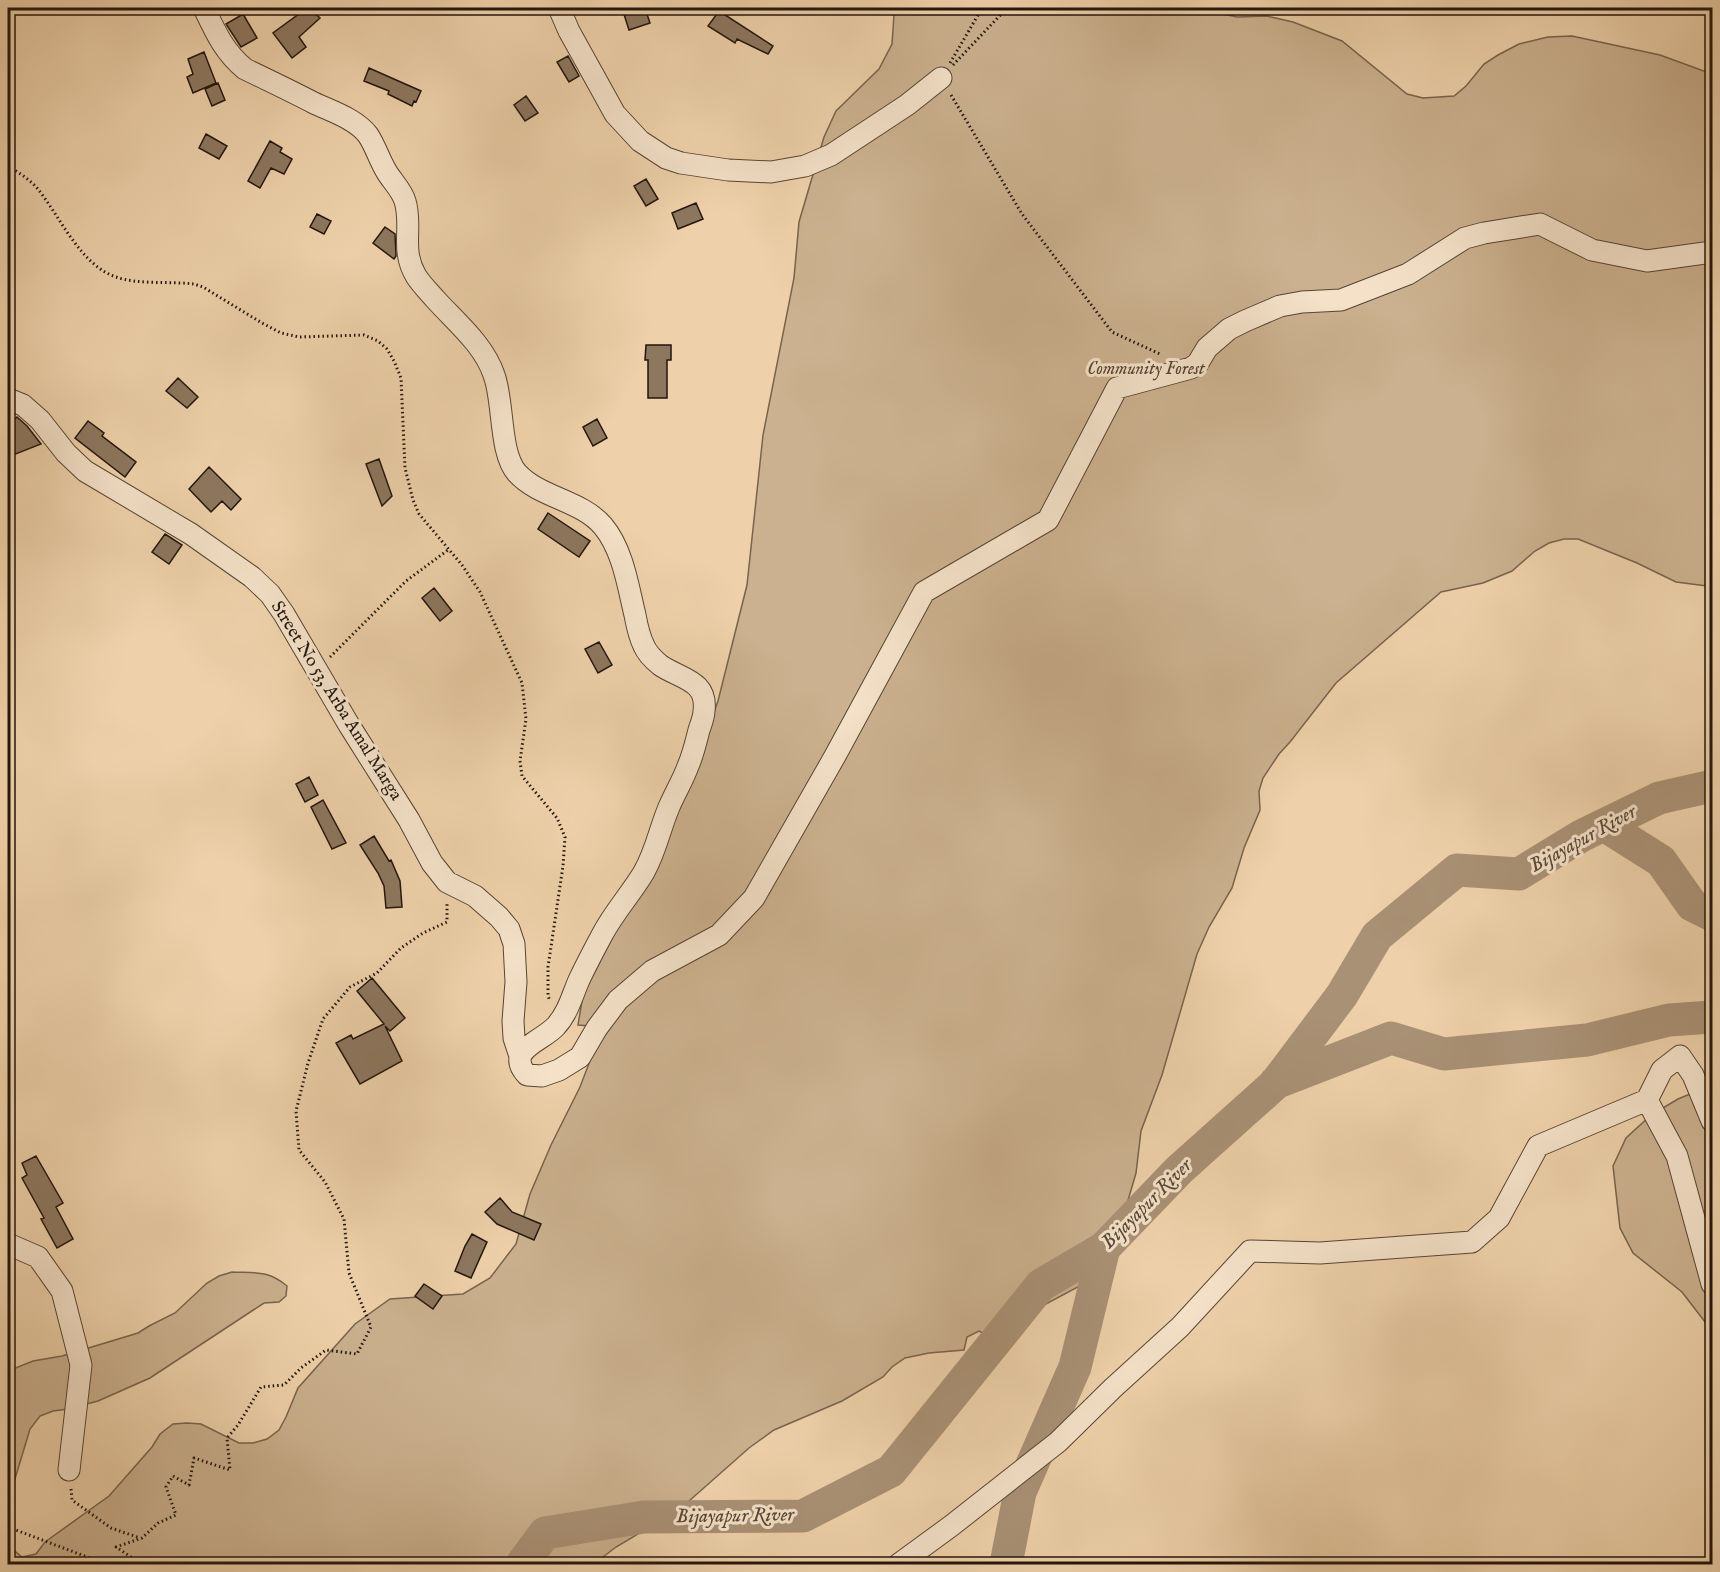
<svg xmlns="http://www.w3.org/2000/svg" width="1720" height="1572" font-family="'IM FELL English',serif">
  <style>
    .green { fill: #cbb18f; stroke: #77644e; stroke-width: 1.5 }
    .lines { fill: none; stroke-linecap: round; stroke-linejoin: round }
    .river { stroke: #a99175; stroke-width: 33 }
    .building { fill: #8d775f; stroke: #23160d; stroke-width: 1.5 }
    .minor-casing { stroke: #564534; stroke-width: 23 }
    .path { stroke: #23160d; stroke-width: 3; stroke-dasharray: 1.5 3; stroke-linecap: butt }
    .minor { stroke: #f4e1c8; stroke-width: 21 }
    .labels { text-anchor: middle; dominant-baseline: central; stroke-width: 6; stroke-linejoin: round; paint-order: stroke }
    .park-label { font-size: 18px; font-style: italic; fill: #554434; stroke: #f4e1c8 }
    .street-label { font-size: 18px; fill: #23160d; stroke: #f4e1c8 }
    .water-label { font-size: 20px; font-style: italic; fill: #594737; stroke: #f4e1c8 }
  </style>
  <rect width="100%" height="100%" fill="#eed1aa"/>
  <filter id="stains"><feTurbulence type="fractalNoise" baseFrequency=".00333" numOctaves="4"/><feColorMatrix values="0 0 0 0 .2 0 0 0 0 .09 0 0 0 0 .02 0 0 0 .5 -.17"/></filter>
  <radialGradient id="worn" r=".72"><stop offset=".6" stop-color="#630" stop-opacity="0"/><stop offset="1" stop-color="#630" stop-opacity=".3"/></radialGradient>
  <path class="green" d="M891,8H1214L1223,14L1237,17L1267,16L1293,22L1342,41L1407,94L1423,98L1454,96L1466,86L1484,64L1498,55L1519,44L1548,37L1572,36L1660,55L1712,74V585L1707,586L1676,582L1637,563L1578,539H1564L1549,543L1535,551L1512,571L1483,583L1441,592L1336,683L1290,742L1279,754L1263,778L1259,791L1260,810L1244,848L1232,888L1209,927L1197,954L1162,1075L1141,1131L1136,1173L1115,1245L1091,1280L1042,1306L1007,1341L992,1338L979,1331L967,1337L964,1350L929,1353L905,1358L892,1367L883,1377L842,1401L774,1430L749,1448L680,1509L616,1547L594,1564H8V1537L10,1547L22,1557L36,1554L45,1542L109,1496L152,1447L160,1434L173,1424L187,1423L201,1424L239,1443H253L267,1439L279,1430L286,1417L298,1388L355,1324L390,1299L463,1294L490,1278L516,1244L530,1194L551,1145L580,1087L603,1027L578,1025L583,995L633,897L656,871L718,701L747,585L763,435L794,278L799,222L824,137L836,111L879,69L892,44L894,15Z
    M1712,1085V1331L1682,1292L1633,1253L1620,1228L1613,1166L1626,1138L1651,1115L1678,1099Z
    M232,1272C256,1273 268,1270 287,1286L286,1296L279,1302L264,1303L150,1378L98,1401L68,1409L53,1411L40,1416L30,1429L8,1502V1371L33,1361L62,1356L138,1333L149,1326L175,1313L207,1283L219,1276Z"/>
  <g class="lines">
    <path class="river" d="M1604,825L1661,861L1692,905L1712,915
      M1275,1083L1391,1038L1444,1054L1587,1040L1669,1020L1712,1017
      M522,1564L545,1533L644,1517L803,1516L891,1471L1041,1285L1104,1248L1179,1170L1275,1084L1342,995L1377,936L1457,870L1519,874L1581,836L1659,798L1712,786
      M1006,1564L1020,1492L1075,1367L1104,1248"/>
  </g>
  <path class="building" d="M307,8H309L320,18L299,37L306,47L292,58L273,33Z
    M622,8H645L650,23L629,30Z
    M719,11L773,46L768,54L737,39L735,43L708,26Z
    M243,14L257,38L241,47L226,24Z
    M204,52L216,83L193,93L187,77L193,74L188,59Z
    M568,56L579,76L569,82L557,62Z
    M369,68L421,91L416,102L414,101L412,106L388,94L389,91L364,81Z
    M218,83L225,100L212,106L205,89Z
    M526,96L538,113L525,121L514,105Z
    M206,134L227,146L219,159L199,148Z
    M270,141L282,148L280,152L292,159L284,174L271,168L260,188L248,181Z
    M646,179L658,199L646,206L634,186Z
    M696,203L703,219L678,229L672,213Z
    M317,214L331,221L324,234L310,227Z
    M385,227L395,234L396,256L394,259L373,243Z
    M646,345H671V360H667V398H648V360H645Z
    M178,378L198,397L187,408L166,391Z
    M17,417L27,426L41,444L8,457V425Z
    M597,419L607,438L593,446L583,427Z
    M88,421L104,433L102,436L136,462L125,477L75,438Z
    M379,459L392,496L382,506L366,464Z
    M209,467L241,499L231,510L222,501L211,512L189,489Z
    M548,513L590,541L579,557L538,529Z
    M165,534L182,545L169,564L152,552Z
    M434,588L452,611L440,621L422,598Z
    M599,642L612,665L598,673L585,649Z
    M309,777L318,795L305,802L296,784Z
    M323,800L346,843L332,849L311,807Z
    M374,836L389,861L391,860L400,881L402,907L386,908L384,886L378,873L360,845Z
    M372,978L405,1018L390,1031L385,1026L402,1061L360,1084L336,1043L351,1035L353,1039L384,1024L357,991Z
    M36,1156L63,1203L56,1207L73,1239L57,1248L41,1219L44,1218L22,1178L27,1175L22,1163Z
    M500,1198L512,1212L541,1224L534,1240L497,1224L485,1212Z
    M472,1234L487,1242L471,1278L455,1271L465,1246Z
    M424,1284L442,1296L433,1309L415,1296Z"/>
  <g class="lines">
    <g class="minor-casing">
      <path id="minor" d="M204,8C215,31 224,52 245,69C268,80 291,91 314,103C331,111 356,119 368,135C376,147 380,162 388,174C394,183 402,191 405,201C413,227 400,249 416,276C421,284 429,292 436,300C457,323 484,345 494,375C504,401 499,453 517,473C540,498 581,500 603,526C623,550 628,586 635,615C637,626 639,636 644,646C647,653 654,660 660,665C680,679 708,680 704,711C704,717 701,724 699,730C696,742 693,755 688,766C683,780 675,793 669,807C660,828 656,851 644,872C631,894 614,912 602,935C594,950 586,965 579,980C572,996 568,1013 556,1026C543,1041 504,1050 527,1075L542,1076L559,1070L580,1057L597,1028L618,1000L652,971L719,935L754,898L835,756L924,592L1048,520L1117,388L1191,368L1198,363L1207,348L1229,329L1245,321L1280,306L1302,302L1341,300L1408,274L1465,238L1484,233L1540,224L1592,250L1647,261L1712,252
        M559,8L569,31L615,114L640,141L666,158L681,163L728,170L771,172L805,166L831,155L907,105L941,78
        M8,399L23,405L40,420L66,453L85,471L191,534L252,577L270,594L284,614L349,725L409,820L432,863L447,882L475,896L499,917L509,929L514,944L516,982L513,1021L514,1038L520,1056
        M1647,1100L1677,1156L1712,1284
        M8,1244L38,1257L62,1291L81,1365L69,1470
        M899,1564L951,1526L1058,1442L1113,1388L1180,1327L1250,1251L1320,1253L1472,1242L1499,1218L1538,1146L1647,1100L1662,1070L1680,1056L1693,1075L1712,1121"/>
    </g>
    <path class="path" d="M950,63L978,15L979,8
      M953,65L1007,8
      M951,95L1022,214L1112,332L1162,355
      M8,166C18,172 29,179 37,188C60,216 80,265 116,277C138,285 170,281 194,284L203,287L262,323L281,333L299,337L364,335L378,341L387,349L394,361L401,378L405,468L413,500L419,514L462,565L480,592L522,683L526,719L520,761L522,776L557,818L565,837L563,866L548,967V996L550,1001
      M330,657L406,581L448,550
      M71,1489L72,1500L111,1528L140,1538
      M8,1527L95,1560L102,1564
      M137,1564L140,1563L116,1547L142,1538L158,1523L176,1515L166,1487L173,1476L189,1485L194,1458L230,1470L227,1438L238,1425L261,1387L284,1385L301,1368L326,1350L357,1354L371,1327L349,1273L344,1219L325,1182L299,1150L296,1111L308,1063L323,1019L350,987L377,973L401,948L423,933L447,922V902"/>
    <use href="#minor" class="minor"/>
  </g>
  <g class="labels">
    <g class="park-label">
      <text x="1146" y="369">Community Forest</text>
    </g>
    <g class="street-label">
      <text transform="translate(336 701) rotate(58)">Street No 53, Arba Amal Marga</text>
    </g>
    <g class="water-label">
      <text transform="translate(1583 839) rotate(-29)">Bijayapur River</text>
      <text transform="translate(1147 1204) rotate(-45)">Bijayapur River</text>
      <text transform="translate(735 1516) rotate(-1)">Bijayapur River</text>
    </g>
  </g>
  <rect width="1720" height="1572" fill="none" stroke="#eed1aa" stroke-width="30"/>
  <rect x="9" y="9" width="1702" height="1554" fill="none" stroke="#23160d" stroke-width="3"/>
  <rect x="15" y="15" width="1690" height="1542" fill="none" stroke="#23160d" stroke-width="1.5"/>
  <rect width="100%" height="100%" filter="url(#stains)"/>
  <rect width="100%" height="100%" fill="url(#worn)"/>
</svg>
